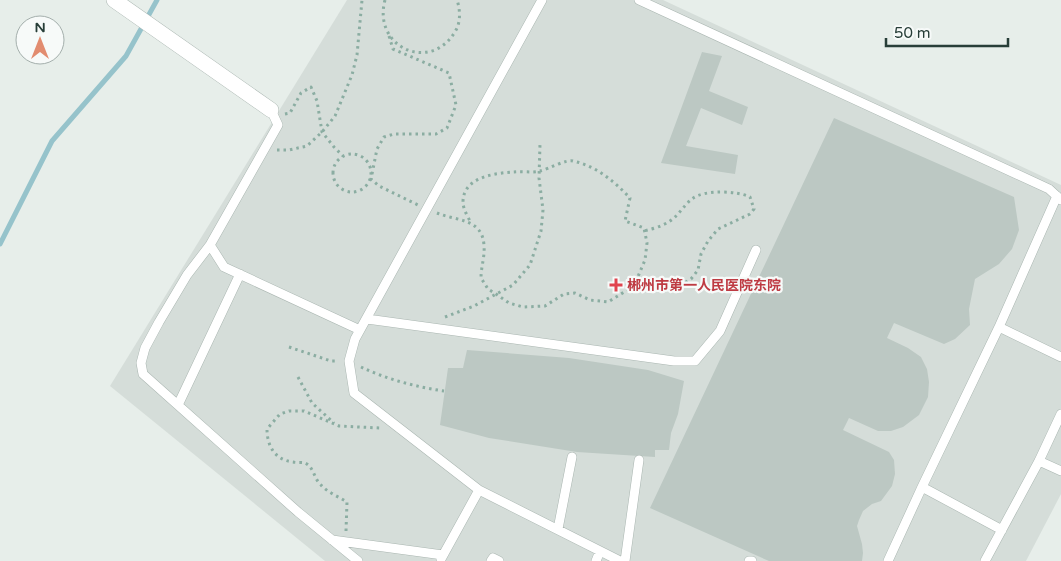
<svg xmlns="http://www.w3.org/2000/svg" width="1061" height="561" font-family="'Varela Round','Noto Sans SC',sans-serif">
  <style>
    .built { fill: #d5ddd9 }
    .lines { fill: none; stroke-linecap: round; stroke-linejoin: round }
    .stream { stroke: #96c3cb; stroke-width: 5 }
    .building { fill: #bcc8c3 }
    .service-casing { stroke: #aab6b1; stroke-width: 10 }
    .minor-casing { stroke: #aab6b1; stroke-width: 16 }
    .path { stroke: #8bada2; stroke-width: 3; stroke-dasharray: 2.5 4; stroke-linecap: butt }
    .service { stroke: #fff; stroke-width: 9 }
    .minor { stroke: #fff; stroke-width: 15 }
    .health-dot { fill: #e0444e; stroke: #f7faf9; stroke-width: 2 }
    .labels { text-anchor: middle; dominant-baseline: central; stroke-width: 4.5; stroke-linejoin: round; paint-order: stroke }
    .health-label { font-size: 14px; font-weight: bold; fill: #be3a42; stroke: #f7faf9; text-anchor: start }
  </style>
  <rect width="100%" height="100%" fill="#e7eeea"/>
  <path class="built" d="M347,0H663L1061,185V494L1026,561H325L110,386Z"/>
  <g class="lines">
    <path class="stream" d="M0,244L52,141L126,56L157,0"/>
  </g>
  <path class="building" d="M702,52L722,56L709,91L748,107L742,125L701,108L686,146L738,155L735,174L661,163Z
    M834,118L1014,197L1019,230L1012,249L999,264L975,279L969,309L970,325L955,339L944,344L894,323L887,338L908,348L921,357L927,369L929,382L928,397L919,415L903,427L891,431H878L849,418L843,430L889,452L894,460L895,474L892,486L881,501L872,504L863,511L859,520L857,526L862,544L863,553L862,561H769L650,508Z
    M467,350L569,358L648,370L684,381L678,414L671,433L669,450H655V457L577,452L489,438L440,425L448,368H463Z"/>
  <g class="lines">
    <g class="service-casing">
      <path id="service" d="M542,0L355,339L349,361L354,393L479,490L620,561
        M639,0L1049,189L1061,200
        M271,110L278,125L210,245L224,267L360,330
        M1057,196L999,327L1061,357
        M210,245L187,275L159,322L145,348L141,363L143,374L298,512L358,561
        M367,319L674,361H695L720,331L756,250
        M178,405L240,274
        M1039,461L1061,471
        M922,487L1002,530
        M558,529L572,457
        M332,540L443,555
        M441,559L479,490
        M491,561L493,558L499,561
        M596,561L600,551
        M625,561L639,460
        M749,561H752
        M888,561L922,487L999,327
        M985,561L1039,461L1061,414"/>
    </g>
    <g class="minor-casing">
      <path id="minor" d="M114,0L271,110"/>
    </g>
    <path class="path" d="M385,0C372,48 432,74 456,30C461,21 460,9 457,0
      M389,36L393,49L449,73L456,105L447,128L436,134H394L384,137L377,149L371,179L379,186L418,205
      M285,114L290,113L301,93L311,87L317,101L322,132L334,147L343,156
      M277,150H289L307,146L322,132L335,116L352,75L357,55L362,0
      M333 173a19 19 0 1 1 38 0a19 19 0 1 1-38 0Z
      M437,213C456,221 483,218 484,246C485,256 481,267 481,278L488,289L496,294L509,303L523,307L545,306L564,294L575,293L590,300L608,302L634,286L645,260L647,243L644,228L625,221L630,198C614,181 596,166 573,161C566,159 549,169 540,171C532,173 522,171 514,172C495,173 463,177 463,202C463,209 468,217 471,223
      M636,280L665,289L681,285L691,279L698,270L701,254L708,241L718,229L750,214L754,209L750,197C738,191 704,189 692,199C684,205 679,215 670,221C663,226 652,229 644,231
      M445,317L474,306L513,285L530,265L541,231L543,210L539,178L540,144
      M289,347L331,361H338
      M361,367C386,379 416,387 444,391
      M298,377L312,403L334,423
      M346,531L347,502C339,497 327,492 321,485C314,479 314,467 305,463C302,462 297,463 293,462C275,460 267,446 267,429L280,414L289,411H304L339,426L380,428"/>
    <use href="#service" class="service"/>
    <use href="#minor" class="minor"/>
  </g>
  <path class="health-dot" d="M613.5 277.5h5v5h5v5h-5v5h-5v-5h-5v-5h5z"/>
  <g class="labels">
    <g class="health-label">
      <text x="627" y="285">郴州市第一人民医院东院</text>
    </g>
  </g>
  <g transform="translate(40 40)"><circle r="24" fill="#f7faf9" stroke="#a4afac"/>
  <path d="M0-4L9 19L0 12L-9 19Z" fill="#e28c70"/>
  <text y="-8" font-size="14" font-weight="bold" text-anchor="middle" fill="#273e38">N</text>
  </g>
  <path d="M886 38v8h122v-8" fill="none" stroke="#273e38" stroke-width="2.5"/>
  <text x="894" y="38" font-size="15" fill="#273e38" stroke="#f7faf9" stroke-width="4" paint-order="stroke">50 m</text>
</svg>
